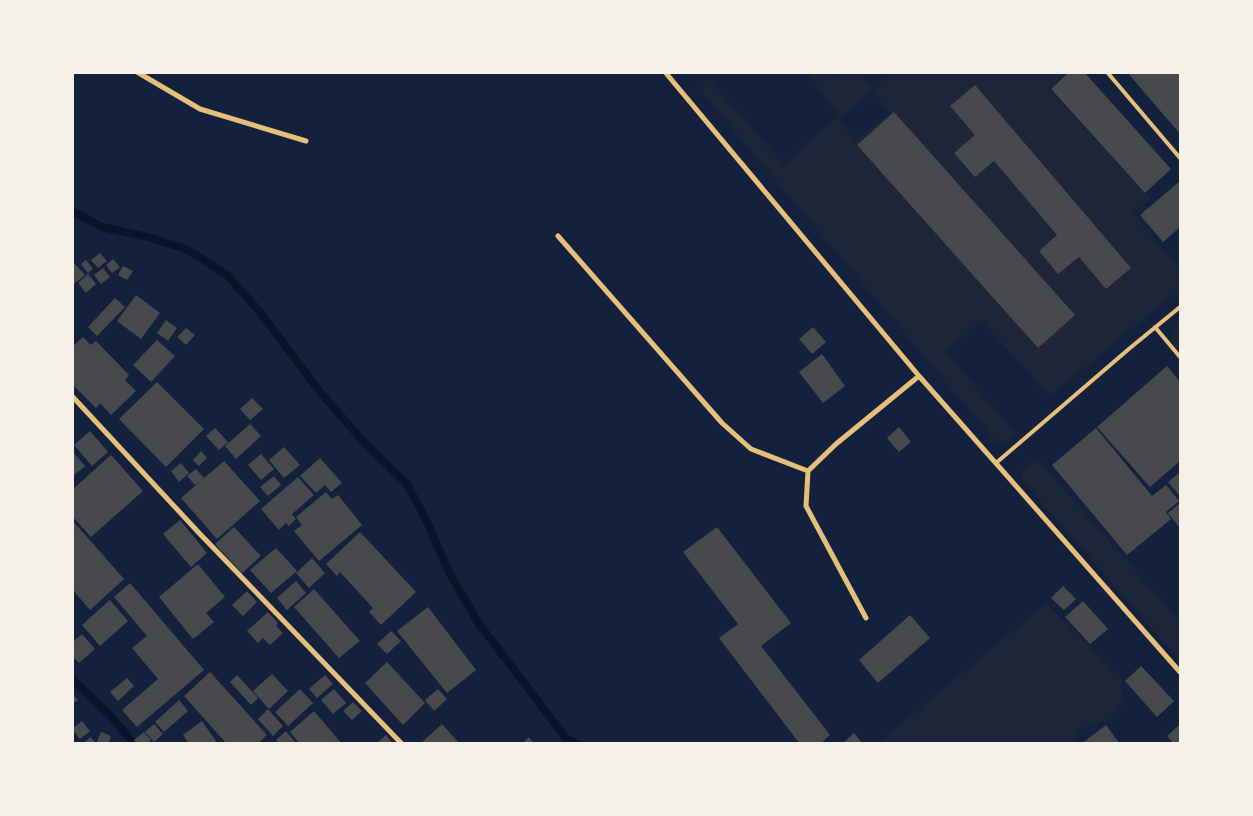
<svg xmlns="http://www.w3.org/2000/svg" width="1253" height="816" font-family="'PT Sans Narrow',sans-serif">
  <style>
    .green { fill: #1d2539; fill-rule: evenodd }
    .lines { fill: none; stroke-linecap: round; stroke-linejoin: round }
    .stream { stroke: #0b132b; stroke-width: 8 }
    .building { fill: #48494c }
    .service { stroke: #e5c07b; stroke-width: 4 }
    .minor { stroke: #e5c07b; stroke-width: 5 }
  </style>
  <rect width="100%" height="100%" fill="#14213d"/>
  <path class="green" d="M808,73H832L837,78L843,73H860L874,89L892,73H1065L1049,89L1150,199L1133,214L1180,269V289L1050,396L982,321L945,351L1016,434L1004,443H997L704,95L702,86L708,78L784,165L836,117L838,113L827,101ZM872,91L890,113L856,141L839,120Z
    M1180,322V354C1169,341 1169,335 1180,322Z
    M1037,458L1180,622V661L1023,481V470Z
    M1046,603L1120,676L1124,702L1110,719L1079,729L1072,743H878Z"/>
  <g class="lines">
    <path class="stream" d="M72,211L102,227L148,237L186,249L227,275L259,311L321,393L361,439L407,484L427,522L449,572L479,624L566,738L577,744
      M72,679L111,716L134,744"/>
  </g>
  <path class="building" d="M1069,72H1084L1171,169L1145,193L1051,89Z
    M1127,72H1180V134Z
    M975,85L1131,268L1106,289L1079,257L1058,274L1039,251L1057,235L994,161L975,177L954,153L975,135L950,106Z
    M894,112L1075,315L1038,348L857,145Z
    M1180,181V227L1163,242L1140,215Z
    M100,253L107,261L98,268L91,260Z
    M113,259L120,267L112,273L106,265Z
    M86,260L93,269L88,273L81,264Z
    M74,263L85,275L74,284L72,282V265Z
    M123,266L133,271L127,280L118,275Z
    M103,268L110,277L101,284L94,275Z
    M88,274L96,284L86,293L78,283Z
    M136,295L160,313L141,339L117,321Z
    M115,298L125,307L97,336L88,327Z
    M166,320L177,328L168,341L157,333Z
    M813,327L826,342L812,354L799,339Z
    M186,328L195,335L186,345L177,337Z
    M83,337L91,345L96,341L129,375L125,380L136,391L111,415L100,403L96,408L72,384V347Z
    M157,340L175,356L151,382L133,365Z
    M822,354L845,386L823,403L799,372Z
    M1167,366L1180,382V461L1150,487L1097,427Z
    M157,382L204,429L166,467L119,419Z
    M252,398L263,409L250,420L240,409Z
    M250,424L261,436L236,459L225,446Z
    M899,427L911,442L899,452L887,438Z
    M215,428L228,442L219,450L206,436Z
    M1096,428L1152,496L1166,485L1179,501L1166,512L1171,519L1127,555L1052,465Z
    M90,431L108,452L92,466L74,445Z
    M284,447L300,465L284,478L269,460Z
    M72,451L85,466L72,477Z
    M201,451L207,458L199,466L193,460Z
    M261,454L274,469L261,480L248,465Z
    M111,455L143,491L91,537L72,516V490Z
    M320,458L342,483L331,492L325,485L316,493L300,476Z
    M224,461L260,501L217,539L181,498Z
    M181,463L189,473L179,482L171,471Z
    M196,469L204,478L195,485L187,476Z
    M1180,472V496L1168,482Z
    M274,476L281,485L268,496L260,487Z
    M298,477L314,495L292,514L296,519L289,526L286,523L279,530L261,509Z
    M326,492L332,499L338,495L362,525L319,561L294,531L302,525L296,517Z
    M1180,503V528L1168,513Z
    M72,520L124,579L90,610L72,589Z
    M180,520L207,553L191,567L163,534Z
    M234,527L261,556L242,573L215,544Z
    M717,527L791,623L761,646L830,735L820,744H800L719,638L738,624L683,552Z
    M360,532L416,592L381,625L369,612L373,608L340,572L337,576L326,564Z
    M276,548L297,571L271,593L250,570Z
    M312,558L325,573L309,588L296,573Z
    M198,564L225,597L206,613L214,622L193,639L159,597Z
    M296,581L306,593L287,610L277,598Z
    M130,583L204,670L137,727L122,710L158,679L132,648L147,636L114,597Z
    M1063,586L1076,599L1064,610L1051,598Z
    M314,589L360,641L339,658L294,607Z
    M247,591L257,602L243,616L232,605Z
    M110,600L128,621L100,646L82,625Z
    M1083,601L1108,629L1090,644L1065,617Z
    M428,607L476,670L447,693L397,631Z
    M268,612L278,623L276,626L283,633L270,645L263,638L258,643L247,631Z
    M910,615L930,638L878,683L859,660Z
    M391,631L401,641L387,654L377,644Z
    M82,634L95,649L79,663L72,656V642Z
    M387,662L425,703L403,725L365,683Z
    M1141,666L1174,701L1157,717L1125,681Z
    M210,672L267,735L257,744H227L184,696Z
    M272,674L288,691L269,709L253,691Z
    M237,675L258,698L251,705L230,682Z
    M325,675L333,684L317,698L309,689Z
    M127,678L134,686L118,701L110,692Z
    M300,689L313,703L288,726L275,712Z
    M334,689L346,703L333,714L321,700Z
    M438,689L447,699L434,711L425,700Z
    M72,694L78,700L72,704Z
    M179,700L188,711L164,732L155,722Z
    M353,702L362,711L352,720L343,711Z
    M268,709L283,726L273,736L258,719Z
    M314,711L342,744H300L290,732Z
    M82,721L90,731L80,739L72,729Z
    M202,721L218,744H189L183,735Z
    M154,724L163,734L154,742L145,732Z
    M442,724L460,744H420Z
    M1180,724V744H1174L1167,736Z
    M1106,725L1120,744H1081Z
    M286,731L297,744H279L276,740Z
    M101,732L111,736L108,744L97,742Z
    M144,732L151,740L147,744H137L134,740Z
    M854,733L863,744H842Z
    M386,735L393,744H376Z
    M90,737L97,744H83Z
    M529,737L534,744H522Z"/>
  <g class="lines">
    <path class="service" d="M1107,72L1180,158
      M1155,327L1180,357
      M996,463L1130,348L1180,307"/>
    <path class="minor" d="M137,72L200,109L306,141
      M665,72L919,376L1180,672
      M558,236L722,423L751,449L808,471
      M72,396L200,534L402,744
      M866,618L806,506L808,471L836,444L919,376"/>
  </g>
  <rect width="1253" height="816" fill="none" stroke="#f6f1e7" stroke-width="148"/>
</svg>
